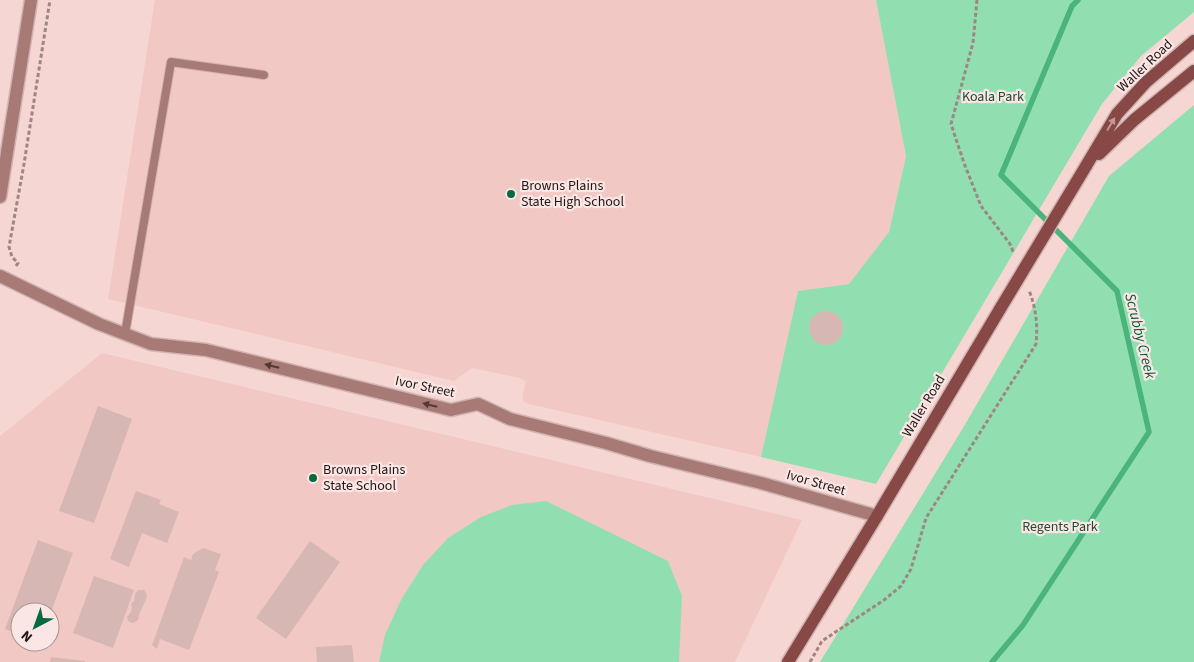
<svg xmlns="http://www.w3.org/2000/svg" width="1194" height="662" font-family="'Source Sans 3',sans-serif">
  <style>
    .built { fill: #f1c8c4; fill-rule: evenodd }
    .green { fill: #91dfb1 }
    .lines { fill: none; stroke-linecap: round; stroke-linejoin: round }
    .stream { stroke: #4ab47b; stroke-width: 5.5 }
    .building { fill: #d7b7b4 }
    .lane-casing { stroke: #d0b4b1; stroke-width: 10 }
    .street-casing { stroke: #d0b4b1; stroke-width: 15 }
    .secondary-casing { stroke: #d0b4b1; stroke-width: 15 }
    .path { stroke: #9d8683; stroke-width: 3; stroke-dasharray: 4 2.5; stroke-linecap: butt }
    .lane { stroke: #a77a76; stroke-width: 8 }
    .street { stroke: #a77a76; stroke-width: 12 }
    .secondary { stroke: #884845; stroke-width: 12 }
    .secondary-bridge-casing { stroke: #d0b4b1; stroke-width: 15; stroke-linecap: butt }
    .secondary-bridge { stroke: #884845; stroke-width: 12 }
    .oneway { fill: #c19794 }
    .oneway2 { fill: #513a38 }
    .poi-dot { fill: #066b40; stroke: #fae6e4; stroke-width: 2 }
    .labels { text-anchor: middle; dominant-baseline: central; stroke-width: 4.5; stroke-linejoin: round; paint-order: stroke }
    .street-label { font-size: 14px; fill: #231716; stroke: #fae6e4 }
    .park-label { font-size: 14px; fill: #1e4a32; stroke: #fae6e4 }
    .poi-label { font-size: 14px; fill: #231716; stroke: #fae6e4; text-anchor: start }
    .water-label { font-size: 15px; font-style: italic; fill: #085b37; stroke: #fae6e4 }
  </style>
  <rect width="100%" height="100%" fill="#f6d6d3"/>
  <path class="built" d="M155,0H876L906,156L889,232L849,284L798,291L761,457L525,403L522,398L526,381L519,378L472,368L454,381L108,299Z
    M102,353L802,520L735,662H0V436ZM20,612H50V642H20Z"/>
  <path class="green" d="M876,0H1194V12L1141,56L1102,104L876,484L761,457L798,291L849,284L889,232L906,156Z
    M1194,105V662H820L963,428L1109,176Z
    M546,501L668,561L682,596L679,662H379L385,635L401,600L423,565L448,538L481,517L512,505Z"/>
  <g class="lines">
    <path class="stream" d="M992,662L1023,625L1149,432L1117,291L1001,175L1072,6L1078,0"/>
  </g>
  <path class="building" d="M809 328a17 17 0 1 1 34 0a17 17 0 1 1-34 0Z
    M98,406L132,419L94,523L59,511Z
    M136,491L161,500L159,504L179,512L167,543L142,533L129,567L110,559Z
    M38,540L73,553L51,612H20V635L5,629Z
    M310,541L340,562L286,639L256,618Z
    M203,548L221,554L215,570L219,572L189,650L160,639L157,649L152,645L184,557L191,560L193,554Z
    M94,576L134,590L113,648L73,633Z
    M138,590H144L146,593L147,597L139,615L138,620L135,622L132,623L128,621L127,617L131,612L132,608L131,604L134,601L135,594Z
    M352,645L354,662H317L316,647Z
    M51,657L85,661V662H50Z"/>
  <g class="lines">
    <g class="lane-casing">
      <path id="lane" d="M125,334L171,62L264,75"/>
    </g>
    <g class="street-casing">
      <path id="street" d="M0,197L31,0
        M0,276L99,324L151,344L206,350L451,410L478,404L510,419L606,443L650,456L761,483L877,516"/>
    </g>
    <g class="secondary-casing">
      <path id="secondary" d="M1099,154L1134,120L1194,71
        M1086,166L1117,114L1146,82L1194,41
        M788,662L877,516L1000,309"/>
    </g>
    <path class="path" d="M977,0L973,43L951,124L964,163L981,206L1010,244L1014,254
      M16,266L18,263L12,257L9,247L24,164L50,0
      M810,662L822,641L884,600L901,586L911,569L926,518L1036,344C1038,324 1036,309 1029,290"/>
    <use href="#lane" class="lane"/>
    <use href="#street" class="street"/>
    <use href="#secondary" class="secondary"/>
    <g class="secondary-bridge-casing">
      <path id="secondary-bridge" d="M1000,309L1086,166"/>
    </g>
    <use href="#secondary-bridge" class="secondary-bridge"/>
  </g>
  <defs><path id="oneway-solid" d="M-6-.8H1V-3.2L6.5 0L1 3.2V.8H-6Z" transform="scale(1.25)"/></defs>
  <use class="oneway" href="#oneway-solid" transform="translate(1111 124) rotate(-59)"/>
  <g class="oneway2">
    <use href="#oneway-solid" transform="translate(272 366) rotate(-166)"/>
    <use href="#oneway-solid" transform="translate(430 405) rotate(-166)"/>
  </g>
  <g class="poi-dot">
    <circle cx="511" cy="194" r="5"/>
    <circle cx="313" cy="478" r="5"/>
  </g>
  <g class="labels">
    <g class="street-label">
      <text transform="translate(1145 66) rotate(-43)">Waller Road</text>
      <text transform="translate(425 387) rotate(12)">Ivor Street</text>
      <text transform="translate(924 406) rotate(-59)">Waller Road</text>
      <text transform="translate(816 483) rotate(16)">Ivor Street</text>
    </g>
    <g class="park-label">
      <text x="993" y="97">Koala Park</text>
      <text x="1060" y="527">Regents Park</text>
    </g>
    <g class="poi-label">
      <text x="521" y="186">Browns Plains<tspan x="521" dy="16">State High School</tspan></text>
      <text x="323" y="470">Browns Plains<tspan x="323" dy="16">State School</tspan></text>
    </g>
    <g class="water-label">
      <text transform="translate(1140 336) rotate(76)">Scrubby Creek</text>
    </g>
  </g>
  <g transform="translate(35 627) rotate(221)"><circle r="24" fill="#fae6e4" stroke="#a49392"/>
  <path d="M0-4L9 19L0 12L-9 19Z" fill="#066b40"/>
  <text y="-8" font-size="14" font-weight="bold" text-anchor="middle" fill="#231716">N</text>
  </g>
</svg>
